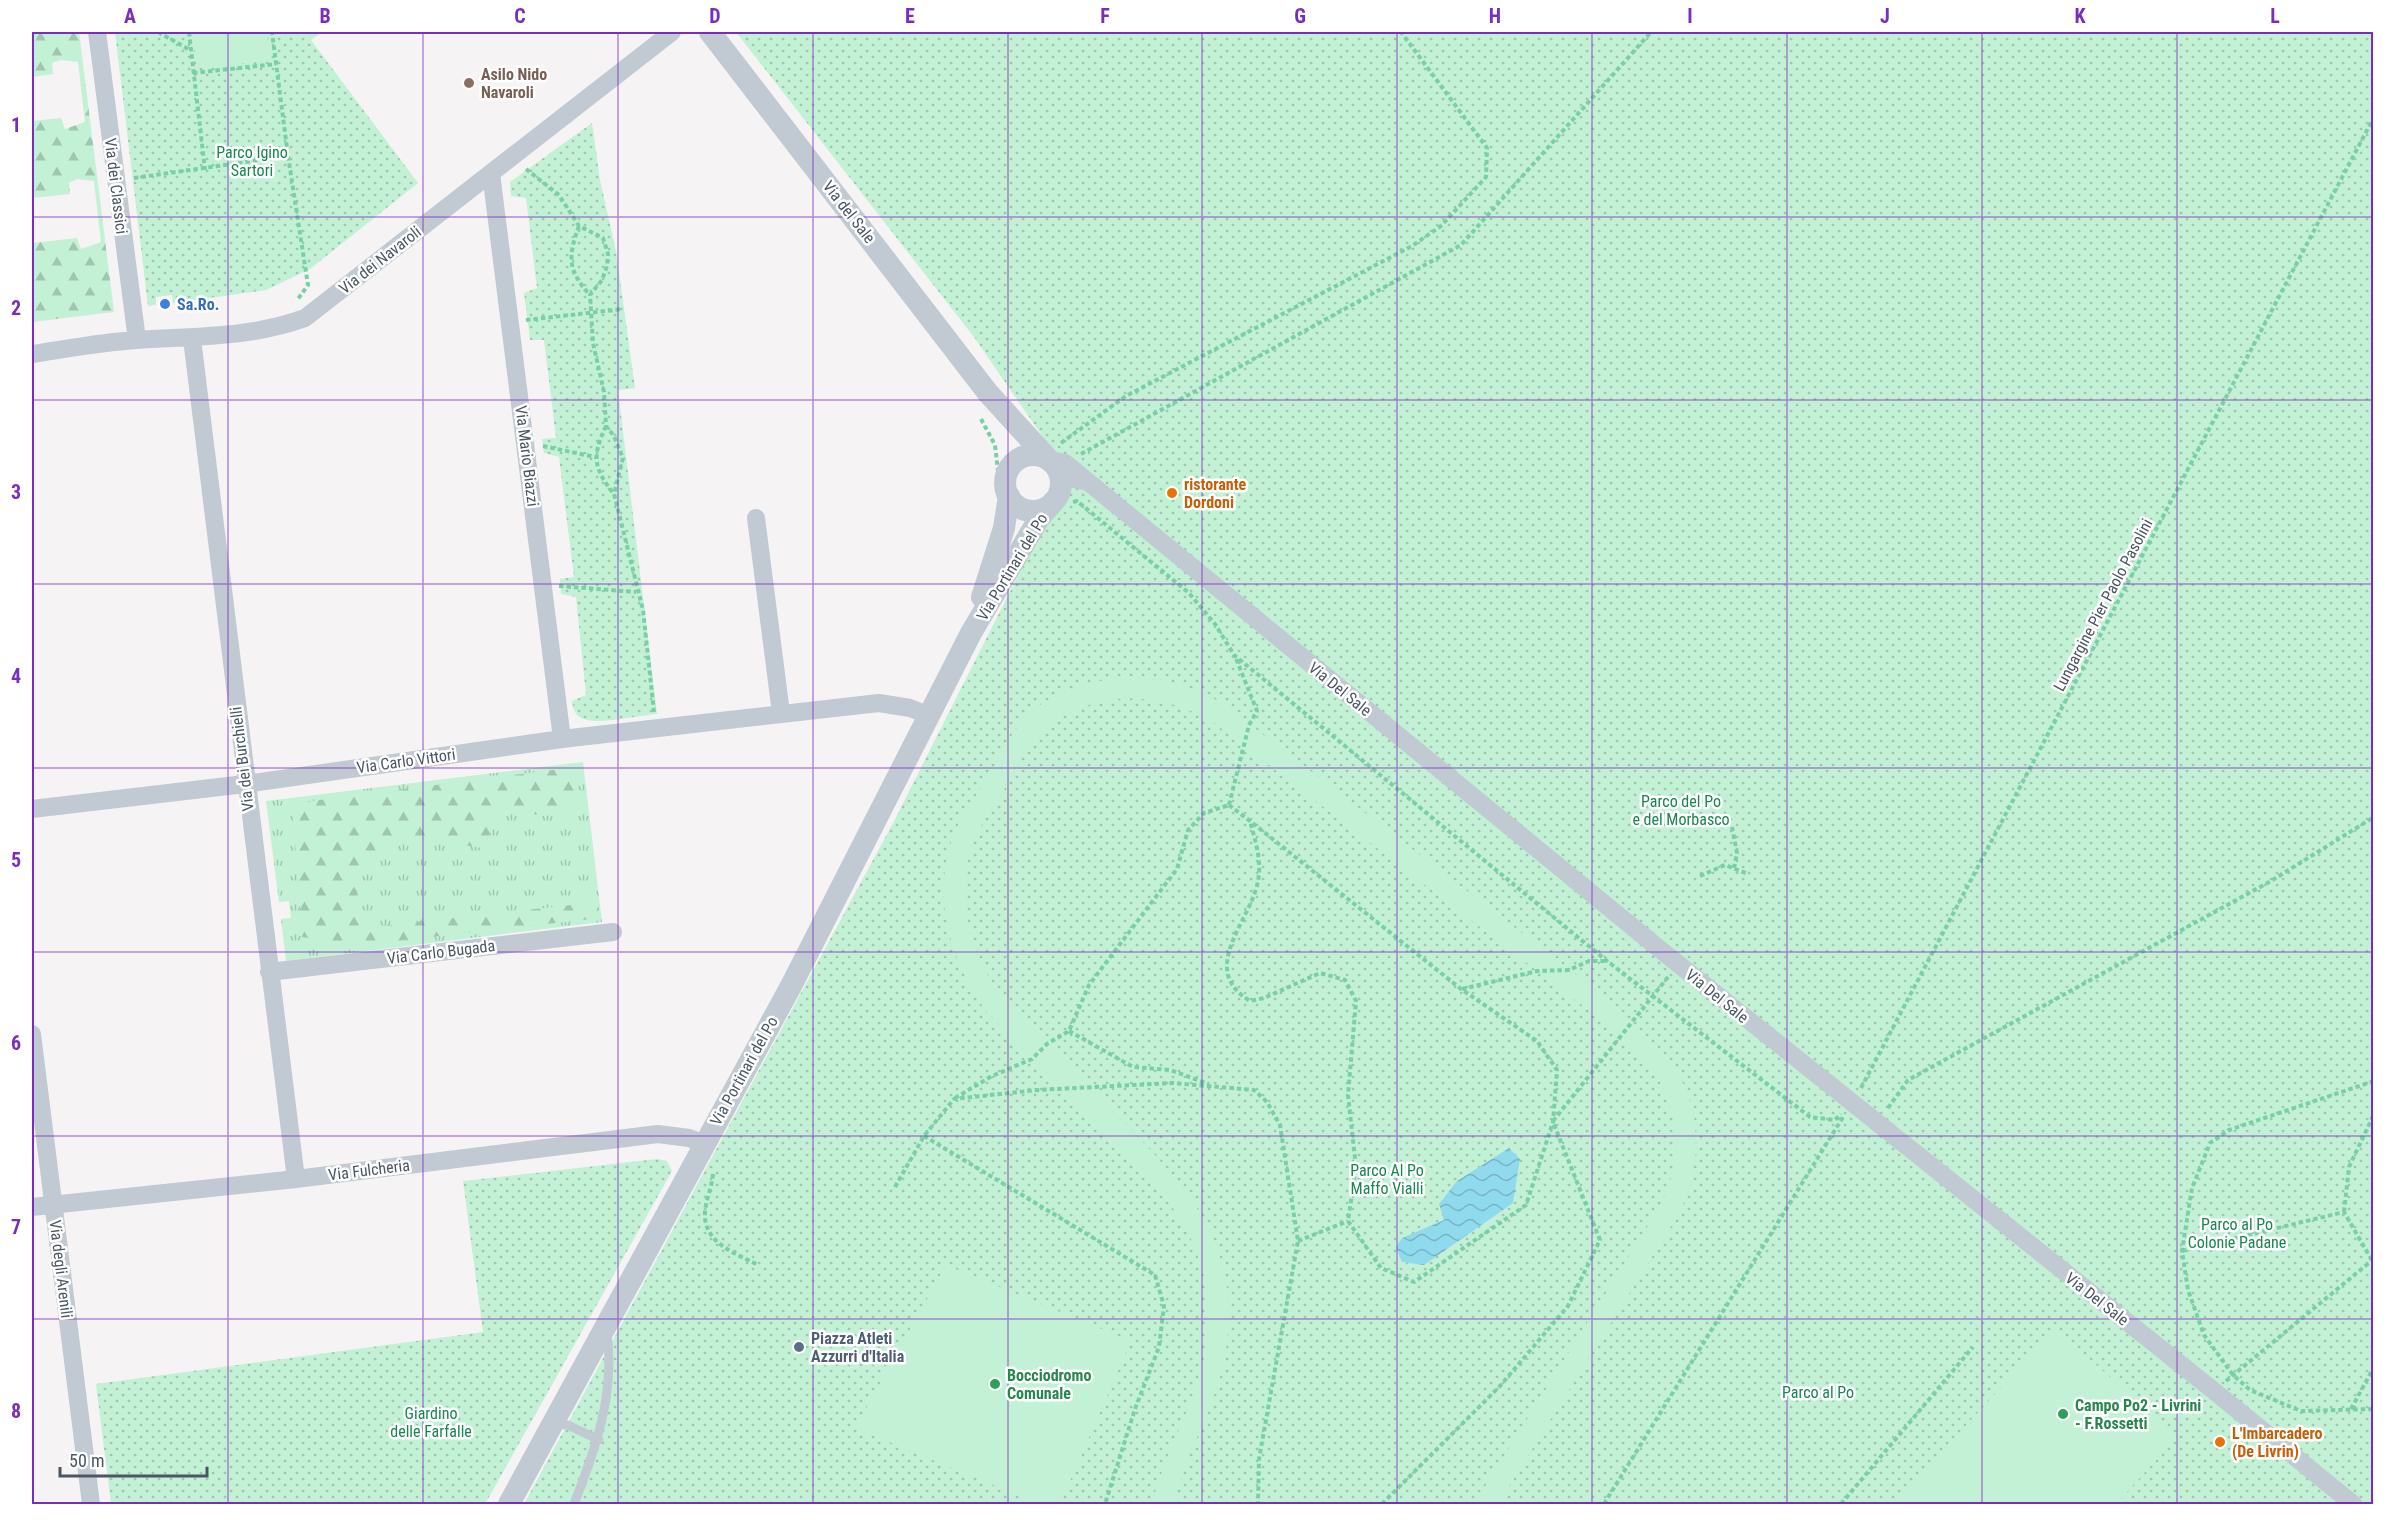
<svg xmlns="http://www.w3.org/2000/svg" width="2405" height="1536" font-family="'Roboto Condensed',sans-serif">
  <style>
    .grass { fill: url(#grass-tufts) }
    .forest { fill: url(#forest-firs) }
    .park { fill: url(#park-dots) }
    .garden { fill: #c3f1d5 }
    .water { fill: url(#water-waves) }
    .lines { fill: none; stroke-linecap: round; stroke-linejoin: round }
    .path { stroke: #7ad0a6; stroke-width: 4; stroke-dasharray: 4.5 3; stroke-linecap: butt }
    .service { stroke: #c1cad2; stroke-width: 9 }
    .minor { stroke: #c1cad2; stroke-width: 18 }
    .tertiary { stroke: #c1cad2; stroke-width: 22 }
    .grid { fill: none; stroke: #7b2cbf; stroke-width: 1.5; stroke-opacity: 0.55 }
    .education-dot { fill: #8d6e63; stroke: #fff; stroke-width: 2 }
    .shop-dot { fill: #3f7fe0; stroke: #fff; stroke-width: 2 }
    .food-dot { fill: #e8710a; stroke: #fff; stroke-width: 2 }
    .service-dot { fill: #5c6f8a; stroke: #fff; stroke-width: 2 }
    .leisure-dot { fill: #2e9e5b; stroke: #fff; stroke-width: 2 }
    .labels { text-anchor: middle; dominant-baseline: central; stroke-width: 5; stroke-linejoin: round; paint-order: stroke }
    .education-label { font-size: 16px; font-weight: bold; fill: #785e54; stroke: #fff; text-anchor: start }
    .park-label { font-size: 16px; fill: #17864f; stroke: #fff }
    .street-label { font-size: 16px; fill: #4a5661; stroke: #fff }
    .shop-label { font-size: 16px; font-weight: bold; fill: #366cbe; stroke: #fff; text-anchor: start }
    .food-label { font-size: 16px; font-weight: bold; fill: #c56008; stroke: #fff; text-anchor: start }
    .service-label { font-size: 16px; font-weight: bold; fill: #4e5e75; stroke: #fff; text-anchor: start }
    .leisure-label { font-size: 16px; font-weight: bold; fill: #27864d; stroke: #fff; text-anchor: start }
    .neatline { fill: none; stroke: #7b2cbf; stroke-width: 2 }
    .grid-label { font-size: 20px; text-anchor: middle; font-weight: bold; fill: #7b2cbf }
  </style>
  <defs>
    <pattern id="grass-tufts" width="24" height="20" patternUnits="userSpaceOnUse" patternTransform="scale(1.5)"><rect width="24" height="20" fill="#c3f1d5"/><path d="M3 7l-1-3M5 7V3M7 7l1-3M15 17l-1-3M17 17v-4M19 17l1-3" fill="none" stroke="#a0c6b0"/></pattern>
    <pattern id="forest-firs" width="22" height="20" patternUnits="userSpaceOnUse" patternTransform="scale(1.5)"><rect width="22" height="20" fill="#c3f1d5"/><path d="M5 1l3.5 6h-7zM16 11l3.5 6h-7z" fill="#a0c6b0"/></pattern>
    <pattern id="park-dots" width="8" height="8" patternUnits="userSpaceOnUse" patternTransform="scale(1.5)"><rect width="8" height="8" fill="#c3f1d5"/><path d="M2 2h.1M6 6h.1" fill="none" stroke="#a0c6b0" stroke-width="1.8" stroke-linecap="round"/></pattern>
    <pattern id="water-waves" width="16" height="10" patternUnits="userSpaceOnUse" patternTransform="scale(1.5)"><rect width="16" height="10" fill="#90daee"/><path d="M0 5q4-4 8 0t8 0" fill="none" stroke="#78b4c4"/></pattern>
  </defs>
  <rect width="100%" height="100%" fill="#f5f3f3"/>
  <path class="grass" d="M583,762L602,922L286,961L281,919L291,918L289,901L279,902L266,801Z"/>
  <path class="forest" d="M32,32H79L114,312L32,322V243L77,238L81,249L101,242L94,181L77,179L69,183L70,194L32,198V121L61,118L65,129L85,122L78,62L61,60L52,63L53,74L32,77Z
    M576,767L580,803L561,817L502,811L482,848L452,843L401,840L356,881L362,928L598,902L600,918L332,948L320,940L302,937L293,815L311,801Z"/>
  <path class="park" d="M115,32H322L311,40L418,183L310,269L266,290L173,303L172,295L156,297V305L148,306Z
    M736,32H2373V1504H524L892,825L1030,552L1067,491L1058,459L974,337Z
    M592,123L600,180L616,251L635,388L618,390L657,714C639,715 596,726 581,718C575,714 573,708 572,701L586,695L576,597L561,594L560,579L574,577L559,457L544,453L542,439L556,438L544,340H530L524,293L537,288L526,198L511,196L510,182Z
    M657,1159L667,1161L672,1171L485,1504H111L96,1384L483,1332L463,1181Z"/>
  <path class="garden" d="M192,32H267L270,61L197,68Z
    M1134,676C1167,679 1192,687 1222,703L1605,997L1672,1062L1687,1091L1695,1121L1696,1152L1691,1183L1680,1212L1498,1504H1474L1662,1203L1671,1178L1676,1151L1674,1124L1668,1098L1656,1074L1592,1013L1210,720C1164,696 1115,689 1068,714C1056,720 1043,728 1035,738C1024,752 1016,770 1007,785C996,803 982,821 974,840C953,895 969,951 1002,998C1037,1033 1072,1069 1107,1105C1179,1179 1243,1237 1226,1350C1218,1405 1185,1452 1173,1504H1152C1165,1450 1198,1402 1206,1346C1220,1239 1159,1187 1091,1118C1056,1083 1021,1047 986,1011C949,958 930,894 955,831C963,813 976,796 986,780C997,762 1006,742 1019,725C1045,691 1094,680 1134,676Z
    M946,1265L1131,1341L1060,1504H1039L855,1428Z
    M2056,1329L2177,1437L2116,1504H1892Z"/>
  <path class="water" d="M1509,1148L1520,1159L1513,1203L1424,1265L1402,1262L1396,1247L1402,1238L1444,1220L1439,1204L1457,1181Z"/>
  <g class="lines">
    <path class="path" d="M158,32L190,50
      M189,32L205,170
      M193,73L276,64
      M288,156L308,285L298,299
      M526,169L559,195L579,226L603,238L608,254L607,266L602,280L590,295L593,343L604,392L606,426L614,436L623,458L614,494L643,610L654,712
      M134,178L288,156L272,32
      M579,226C568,256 567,270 590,295
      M526,320L623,309
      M981,419L995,445L999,480
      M606,426C592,456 593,468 614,494
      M1061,443L1126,396L1412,246L1441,226L1486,177L1487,148L1401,32
      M543,446L595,457
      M1081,454L1461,245L1651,32
      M1073,502L1077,501L1189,593L1215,624L1234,655L1607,961L1810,1117L1835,1120L1841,1114
      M559,586L636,592
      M1229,805L1250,821L1461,989L1537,1041L1557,1070L1553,1122L1526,1205L1414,1282L1381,1268L1348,1221L1356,1167L1348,1095L1356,1001L1345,980L1320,973L1264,998L1250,1001C1197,969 1251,921 1258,881C1262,860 1255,840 1250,821
      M1229,805L1249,725L1257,711L1235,656
      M1732,827L1737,853L1734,868
      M1700,876L1725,865L1748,874
      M1462,989L1537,971L1569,970L1589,961H1607
      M1069,1031L1133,1067L1170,1070L1209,1084
      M2374,1081L2229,1130L2210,1143L2192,1188L2182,1251L2188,1290L2204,1335L2233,1375L2250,1390L2301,1411L2374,1409
      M1861,1088L2374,117
      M955,1098L992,1076L1032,1059L1047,1044L1069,1031L1089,985L1177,869L1188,830L1204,813L1229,805
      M1888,1108L1908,1080L2271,881L2374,817
      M1553,1121L1668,977
      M924,1136L1155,1275L1164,1306L1159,1347L1135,1409L1105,1504
      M713,1174C712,1187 706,1199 705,1212C703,1243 735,1253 758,1265
      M895,1187L924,1136L954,1099L1037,1090L1173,1083L1254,1090L1267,1102L1280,1125L1298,1241L1259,1459L1258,1504
      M2344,1212L2349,1167L2374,1114
      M1298,1241L1348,1221
      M2182,1251L2344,1212L2374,1264
      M2226,1381L2370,1262
      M2351,1409L2374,1367
      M1382,1504L1500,1386L1568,1306L1600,1240L1553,1122
      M1604,1504L1843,1117
      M1841,1504L1973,1347"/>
    <path class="service" d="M553,1424L568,1425L599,1440
      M574,1504C596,1448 615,1394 607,1333"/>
    <path class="minor" d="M97,32L137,340
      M491,173L562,739
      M192,339L296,1179
      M32,354C66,349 102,342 137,340C194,336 250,338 305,318L672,32
      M1054,465L1055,461L1065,463L1662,951L2214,1391L2353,1504
      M1060,487L1062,477L1084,481
      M756,518L781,713
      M32,809L245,784L562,739L879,703L910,708L930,716
      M269,972L613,932
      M32,1034L91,1504
      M32,1207L296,1179L658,1134L689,1138L705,1144"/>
    <path class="tertiary" d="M710,32L988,393L1049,460
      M1005 483a28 28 0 1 1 56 0a28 28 0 1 1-56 0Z
      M982,597L1004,528L1009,496
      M509,1504L791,986L971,633L1040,517L1054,501"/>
  </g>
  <path class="grid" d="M228,32V1504M423,32V1504M618,32V1504M813,32V1504M1008,32V1504M1202,32V1504M1397,32V1504M1592,32V1504M1787,32V1504M1982,32V1504M2177,32V1504M32,217H2374M32,400H2374M32,584H2374M32,768H2374M32,952H2374M32,1136H2374M32,1319H2374"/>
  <circle class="education-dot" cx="469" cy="83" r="6"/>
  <circle class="shop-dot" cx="165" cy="304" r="6"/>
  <g class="food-dot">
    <circle cx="1172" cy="493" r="6"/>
    <circle cx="2220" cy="1442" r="6"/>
  </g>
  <circle class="service-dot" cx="799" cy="1347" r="6"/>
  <g class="leisure-dot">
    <circle cx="995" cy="1384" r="6"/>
    <circle cx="2063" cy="1414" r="6"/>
  </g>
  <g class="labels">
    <g class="education-label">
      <text x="481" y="74">Asilo Nido<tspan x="481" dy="18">Navaroli</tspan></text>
    </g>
    <g class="park-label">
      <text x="252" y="152">Parco Igino<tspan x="252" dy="18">Sartori</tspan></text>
      <text x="1681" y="801">Parco del Po<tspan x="1681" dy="18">e del Morbasco</tspan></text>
      <text x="1387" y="1170">Parco Al Po<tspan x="1387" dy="18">Maffo Vialli</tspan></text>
      <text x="2237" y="1224">Parco al Po<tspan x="2237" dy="18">Colonie Padane</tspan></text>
      <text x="1818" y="1392">Parco al Po</text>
      <text x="431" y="1413">Giardino<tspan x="431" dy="18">delle Farfalle</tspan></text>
    </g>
    <g class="street-label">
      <text transform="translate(116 186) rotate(83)">Via dei Classici</text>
      <text transform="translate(849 212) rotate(52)">Via del Sale</text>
      <text transform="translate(380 260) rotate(-38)">Via dei Navaroli</text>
      <text transform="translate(527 456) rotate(83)">Via Mario Biazzi</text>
      <text transform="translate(1012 567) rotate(-59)">Via Portinari del Po</text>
      <text transform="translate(2103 605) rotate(-62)">Lungargine Pier Paolo Pasolini</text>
      <text transform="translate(1340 689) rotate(39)">Via Del Sale</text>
      <text transform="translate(242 759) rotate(-97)">Via dei Burchielli</text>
      <text transform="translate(406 761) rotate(-8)">Via Carlo Vittori</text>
      <text transform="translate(441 952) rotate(-7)">Via Carlo Bugada</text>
      <text transform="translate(1717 996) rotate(39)">Via Del Sale</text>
      <text transform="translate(744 1071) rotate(-61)">Via Portinari del Po</text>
      <text transform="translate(369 1170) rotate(-7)">Via Fulcheria</text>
      <text transform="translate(61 1269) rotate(83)">Via degli Arenili</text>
      <text transform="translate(2097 1299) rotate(38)">Via Del Sale</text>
    </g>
    <g class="shop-label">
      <text x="177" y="304">Sa.Ro.</text>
    </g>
    <g class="food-label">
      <text x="1184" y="484">ristorante<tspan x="1184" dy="18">Dordoni</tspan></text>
      <text x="2232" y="1433">L'Imbarcadero<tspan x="2232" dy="18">(De Livrin)</tspan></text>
    </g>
    <g class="service-label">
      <text x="811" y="1338">Piazza Atleti<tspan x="811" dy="18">Azzurri d'Italia</tspan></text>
    </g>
    <g class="leisure-label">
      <text x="1007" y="1375">Bocciodromo<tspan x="1007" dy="18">Comunale</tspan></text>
      <text x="2075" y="1405">Campo Po2 - Livrini<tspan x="2075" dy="18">- F.Rossetti</tspan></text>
    </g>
  </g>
  <rect width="2405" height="1536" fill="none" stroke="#ffffff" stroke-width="66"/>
  <path d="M60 1467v9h147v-9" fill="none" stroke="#4a5661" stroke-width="3"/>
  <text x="69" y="1467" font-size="18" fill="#4a5661" stroke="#ffffff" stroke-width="4.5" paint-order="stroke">50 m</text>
  <rect x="33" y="33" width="2339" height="1470" class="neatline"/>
  <g class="grid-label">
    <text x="130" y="23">A</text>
    <text x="325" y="23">B</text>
    <text x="520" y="23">C</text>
    <text x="715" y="23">D</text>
    <text x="910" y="23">E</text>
    <text x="1105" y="23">F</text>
    <text x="1300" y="23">G</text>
    <text x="1495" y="23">H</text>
    <text x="1690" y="23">I</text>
    <text x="1885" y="23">J</text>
    <text x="2080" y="23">K</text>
    <text x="2275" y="23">L</text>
    <text x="16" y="132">1</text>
    <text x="16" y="315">2</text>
    <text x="16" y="499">3</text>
    <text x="16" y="683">4</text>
    <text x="16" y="867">5</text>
    <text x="16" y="1050">6</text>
    <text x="16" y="1234">7</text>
    <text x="16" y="1418">8</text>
  </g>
</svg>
